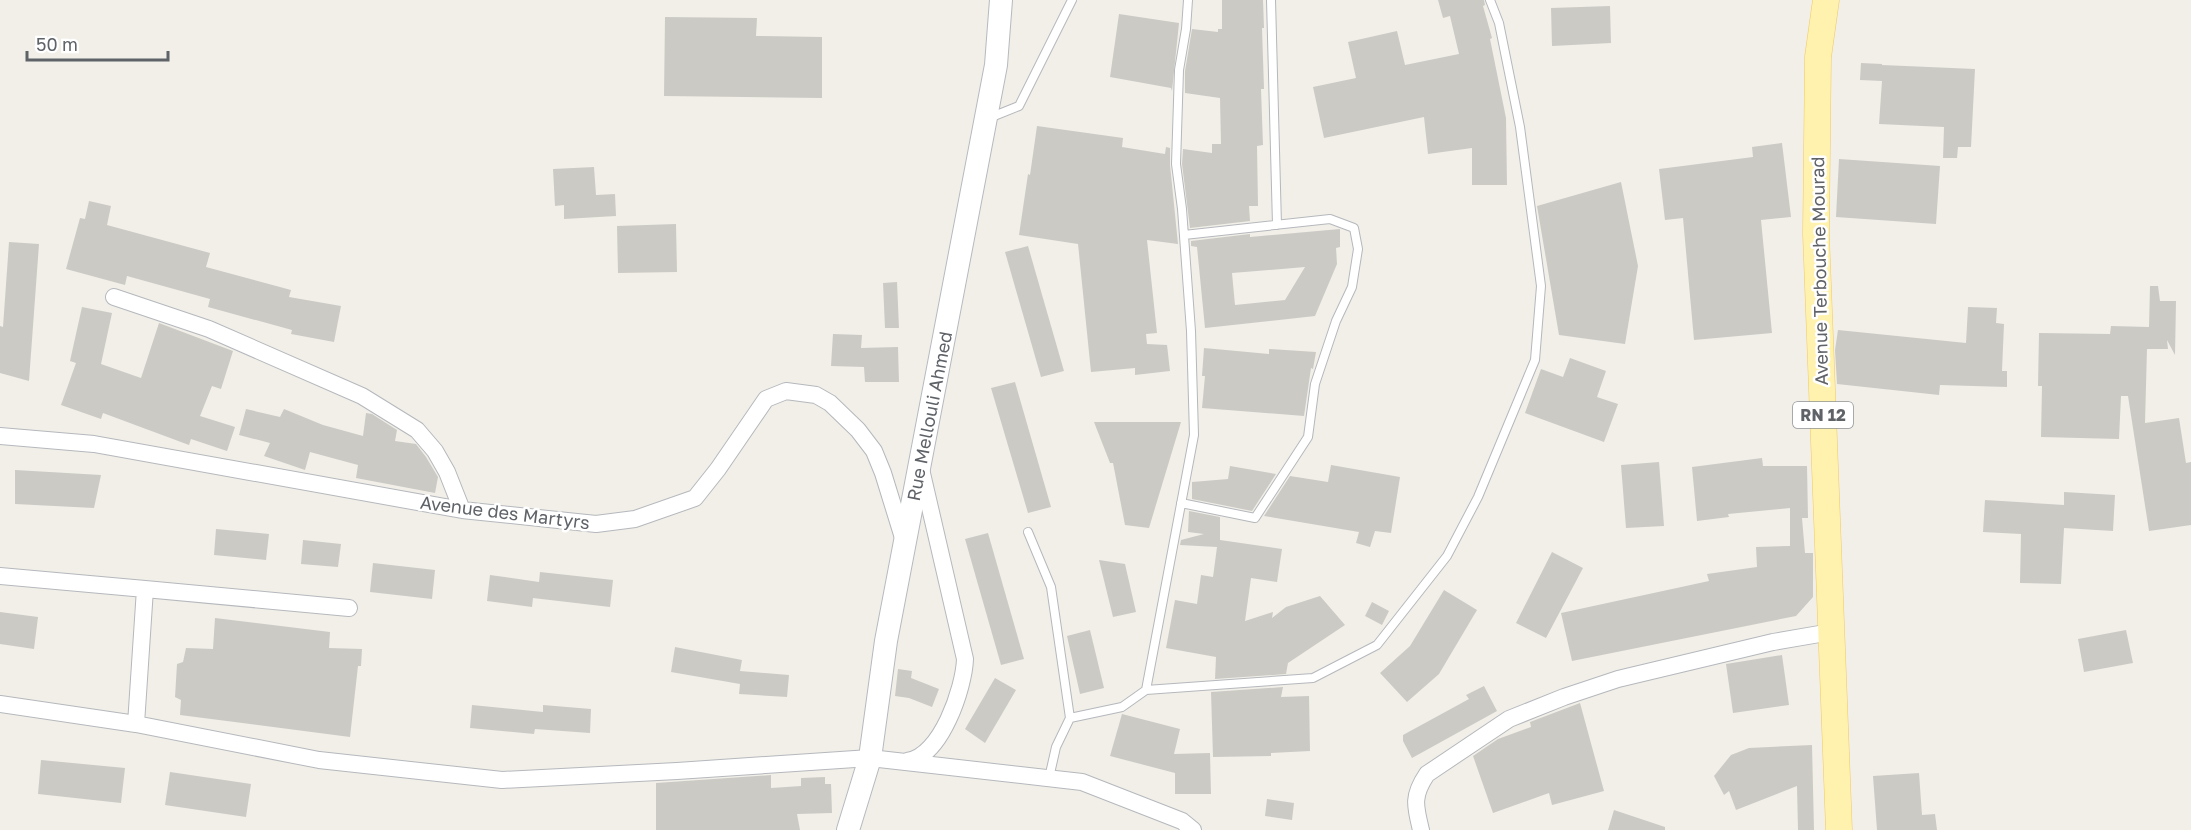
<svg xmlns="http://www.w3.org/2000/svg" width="2191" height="830" font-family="'Golos Text',sans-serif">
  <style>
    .building { fill: #cccac5; fill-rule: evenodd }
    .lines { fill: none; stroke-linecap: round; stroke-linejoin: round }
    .lane-casing { stroke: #b5b8bc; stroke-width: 10 }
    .street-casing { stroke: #b5b8bc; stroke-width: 18 }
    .secondary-casing { stroke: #b6babf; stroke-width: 24 }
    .primary-casing { stroke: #f2c960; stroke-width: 27 }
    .lane { stroke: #fff; stroke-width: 8 }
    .street { stroke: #fff; stroke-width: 16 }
    .secondary { stroke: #fff; stroke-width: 22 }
    .primary { stroke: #fff2af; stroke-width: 26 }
    .labels { text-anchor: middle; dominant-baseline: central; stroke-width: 5; stroke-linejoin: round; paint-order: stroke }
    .shield { fill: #fff; stroke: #8f9295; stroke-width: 1.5 }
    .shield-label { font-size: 16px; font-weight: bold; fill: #5f6368 }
    .street-label { font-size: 18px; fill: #5f6368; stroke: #fff }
  </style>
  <rect width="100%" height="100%" fill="#f1efe8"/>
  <path class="building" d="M1222,0H1263L1264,28H1262L1264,89H1261L1263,145L1257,146L1258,206H1249L1250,221L1190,228L1182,164L1183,149L1212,153V144H1221L1220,98L1185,93V71L1192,29L1218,32V29H1222Z
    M1438,0H1484L1485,5L1483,6L1492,38L1490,39L1506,118L1507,185H1472V148L1428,154L1424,117L1324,138L1313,87L1356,78L1348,42L1397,31L1405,65L1459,54L1450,16L1443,18Z
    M1610,6L1611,43L1552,46L1551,8Z
    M1119,14L1179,23L1172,91L1171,88L1110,77Z
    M665,17L757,18L756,36L822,37V98L664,96Z
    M1861,63L1882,64V65L1975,69L1971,147H1958L1957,158H1943L1944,127L1879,124L1882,81L1860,80Z
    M1037,126L1123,138L1122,147L1165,154L1166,147L1170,148V165L1178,244L1147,240L1157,333L1146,334L1147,344L1167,345L1170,371L1135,375V368L1091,372L1078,244L1019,235L1028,174L1030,175Z
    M1782,143L1791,217L1761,220L1772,333L1694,340L1683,218L1665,220L1659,169L1753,157L1752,147Z
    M1839,159L1940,166L1936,224L1836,217Z
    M594,167L596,195L615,194L616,216L564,219V205L555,206L553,169Z
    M1621,182L1638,266L1625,344L1559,335L1537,206Z
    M89,201L111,206L107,225L210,253L206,267L291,290L289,297L341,306L334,342L291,334L292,330L208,307L210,299L127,276L125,285L66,269L80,218L85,219Z
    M676,224L677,272L618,273L617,226Z
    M1340,229V247L1336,248L1337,264L1315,316L1205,328L1197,247L1191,246V241L1250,234V237ZM1305,267L1285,300L1235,305L1232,273Z
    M9,242L39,244L29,381L0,373V326L3,327Z
    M1028,246L1064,371L1041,377L1005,252Z
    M897,282L899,328H885L883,283Z
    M2150,286H2158L2160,301H2176L2175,355L2167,340L2168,349H2147L2145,423L2179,418L2186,463L2191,462V525L2149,531L2128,396H2121L2119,439L2041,437L2042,386H2038L2039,333L2110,334L2111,326L2149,327Z
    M82,307L112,313L101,364L141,378L159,323L233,351L221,389L212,386L200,416L235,427L227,451L191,439L189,445L103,413L101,419L61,405L76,363L70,361Z
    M1968,307L1997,308L1996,323L2004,324L2002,371H2007V387L1940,385L1939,395L1837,384L1835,350L1838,330L1966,343Z
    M833,334L862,335L861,348L898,347L899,382H865L864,367L831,366Z
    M1204,348L1269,354V349L1316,352L1313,369L1311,368L1304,416L1202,408L1205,376H1202Z
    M1570,358L1606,371L1597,397L1618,404L1604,442L1525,413L1541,369L1563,377Z
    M1015,382L1051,507L1028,513L991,388Z
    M246,409L280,417L284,409L323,425L363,436L366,413L372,414L397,430L395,441L416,444L426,457L438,477L435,493L356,478L358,465L310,452L305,470L264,456L270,443L239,435Z
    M1094,422H1181L1149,528L1125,525L1113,463H1110Z
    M1762,458L1763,466H1807L1808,518H1802L1805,553H1813V597L1796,616L1572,661L1561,613L1709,581L1707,574L1757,567L1756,547L1790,546V508L1728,514L1729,517L1697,521L1692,467Z
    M1659,462L1664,526L1626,528L1621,465Z
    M1331,465L1400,477L1391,533L1375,531L1370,547L1356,543L1359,532L1264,516L1290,476L1328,482Z
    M1230,466L1276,474L1252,511L1192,499V482L1228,479Z
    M15,470L101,475L94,508L15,504Z
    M2064,492L2115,495L2113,531L2064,528L2061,584L2020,583L2021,534L1983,532L1985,500L2064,505Z
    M1189,511L1220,517V540L1282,549L1277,582L1251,578L1245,621L1273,612L1272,618L1286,607L1320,596L1345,625L1288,663L1286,674L1215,679L1216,657L1166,648L1175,600L1197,604L1201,575L1213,577L1217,547L1180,545L1181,540L1204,534L1188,532Z
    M216,529L269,534L266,560L214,555Z
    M988,533L1024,659L1001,665L965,539Z
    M303,540L341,544L338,567L301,564Z
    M1552,552L1583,568L1546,638L1516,623Z
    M1099,560L1125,564L1136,612L1113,617Z
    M373,563L435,570L432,599L370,592Z
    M540,572L613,580L610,607L533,598L532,607L487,601L490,575L539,582Z
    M1444,590L1477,610L1439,674L1407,702L1380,673L1410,646Z
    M1372,602L1389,611L1382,625L1365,616Z
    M0,612L38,617L34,649L0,644Z
    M215,618L330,632L329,648L362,649L361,666H358L350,737L180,715L181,700L175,697L177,664L183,662L186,648L213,649Z
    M1090,630L1104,688L1080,694L1067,636Z
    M2126,630L2133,663L2084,672L2078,639Z
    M675,647L742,660L740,671L789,675L787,697L739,694L740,684L671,672Z
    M1782,655L1789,705L1733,713L1726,664Z
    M898,669L912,671L911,678L939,689L932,707L909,698L895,696Z
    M995,678L1016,690L985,743L965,729Z
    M1484,686L1497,711L1412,758L1403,741V735L1469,699L1466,695Z
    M1283,687L1281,697L1309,696L1310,751L1271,753V756L1213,757L1211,692Z
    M1580,703L1604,791L1552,805L1549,793L1493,813L1473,756L1498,739L1531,727L1530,722Z
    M472,705L543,712V705L591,709L590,733L535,729L534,734L470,728Z
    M1122,714L1180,729L1174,754L1210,753L1211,794H1175V773L1110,756Z
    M1812,745L1814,830H1798L1797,786L1736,810L1729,791L1724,795L1714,776L1731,755L1749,748Z
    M41,760L125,768L121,803L38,794Z
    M170,772L251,784L246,817L165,805Z
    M1919,773L1922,815L1935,814L1937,830H1877L1873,776Z
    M771,775V788L801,786V778L825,777V784H831L832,813L797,814L800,830H656V783Z
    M1267,799L1294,803L1292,820L1265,816Z
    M1614,810L1665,827V830H1608Z"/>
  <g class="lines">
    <g class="lane-casing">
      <path id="lane" d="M1271,0L1277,225
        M989,118L1019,106L1072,0
        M1181,503L1255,518L1308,437L1315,384L1336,321L1352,287L1358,249L1354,228L1330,219L1184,235
        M1028,532L1051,587L1070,718
        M1146,690L1194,435L1191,331L1182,209L1176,164L1179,70L1186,29L1188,0
        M1049,778L1056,747L1070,718L1122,707L1146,690L1313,678L1377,645L1447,556L1478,497L1535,360L1541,286L1520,127L1499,23L1490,0"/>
    </g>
    <g class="street-casing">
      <path id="street" d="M114,297L209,329L362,396L417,430L435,451L447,472L462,510
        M0,436L94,444L462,510L596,524L635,519L695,498L718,469L766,399L786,391L816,395L830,403L858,430L874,451L883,473L904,541
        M0,576L145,589L136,724
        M145,589L349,608
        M0,704L136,724L319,760L502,780L677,771L870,758L1082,782L1182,821L1193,830
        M907,761C941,757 964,688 965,659L921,469
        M1421,830C1415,806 1412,796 1427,774L1509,719L1564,697L1618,679L1773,642L1831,632"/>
    </g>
    <g class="secondary-casing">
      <path id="secondary" d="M848,830L870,758L886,641L996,65L1001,0"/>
    </g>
    <g class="primary-casing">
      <path id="primary" d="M1826,0L1818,57L1816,234L1839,830"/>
    </g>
    <use href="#lane" class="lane"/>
    <use href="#street" class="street"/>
    <use href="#secondary" class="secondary"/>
    <use href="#primary" class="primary"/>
  </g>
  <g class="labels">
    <rect class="shield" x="1793" y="402" width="60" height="26" rx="4.5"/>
    <g class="shield-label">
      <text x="1823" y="415">RN 12</text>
    </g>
    <g class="street-label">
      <text transform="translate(1819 271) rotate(-91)">Avenue Terbouche Mourad</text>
      <text transform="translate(929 416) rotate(-79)">Rue Mellouli Ahmed</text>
      <text transform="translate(505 512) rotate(7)">Avenue des Martyrs</text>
    </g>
  </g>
  <path d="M27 51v9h141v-9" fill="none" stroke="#5f6368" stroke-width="3"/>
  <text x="36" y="51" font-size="18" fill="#5f6368" stroke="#ffffff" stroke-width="4.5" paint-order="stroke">50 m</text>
</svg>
